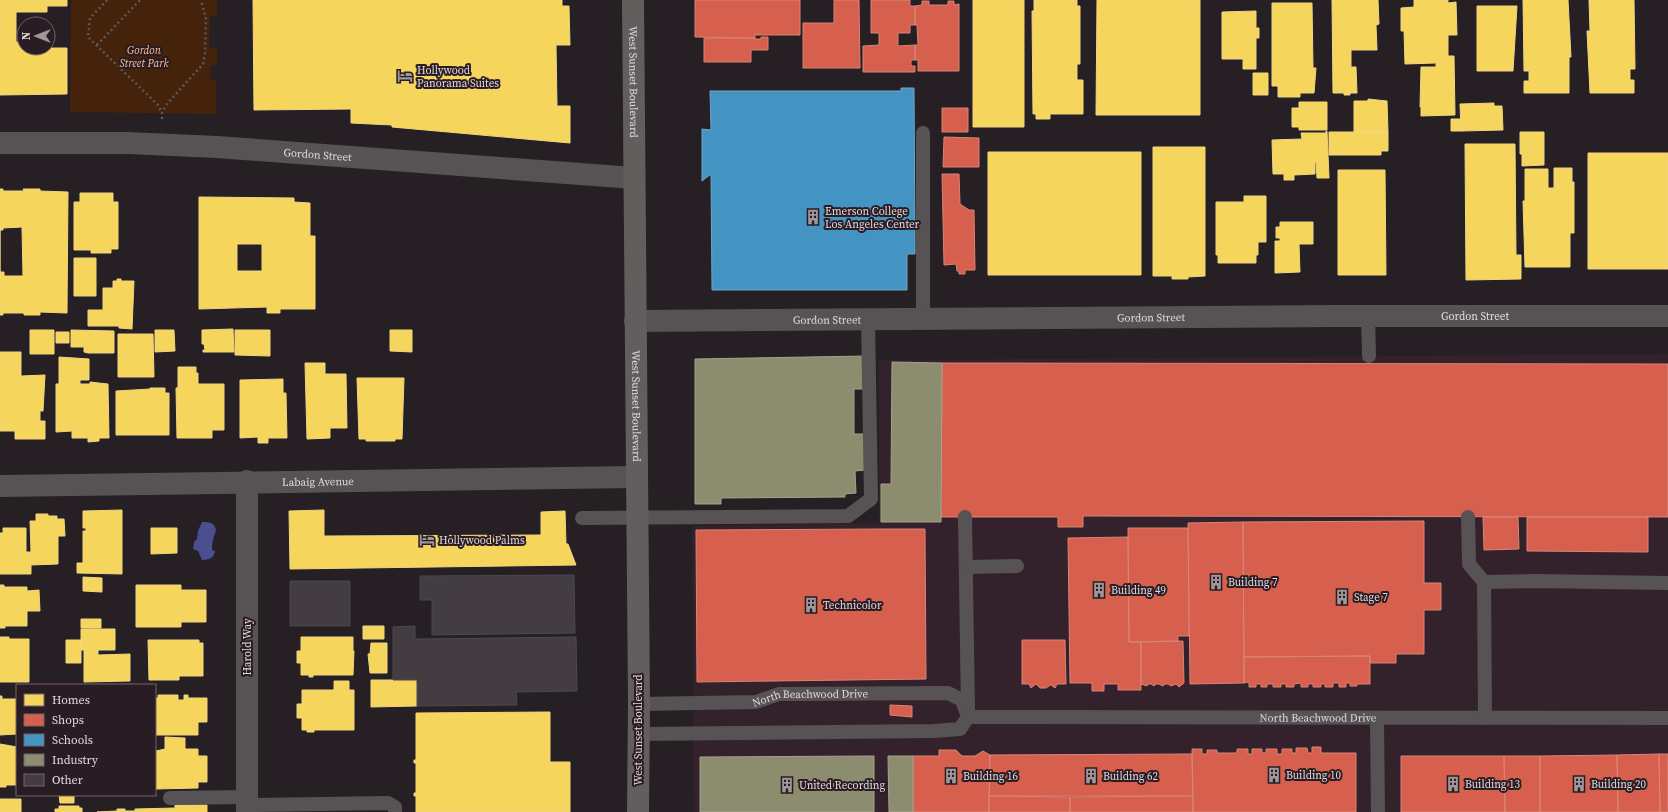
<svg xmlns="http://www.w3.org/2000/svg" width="1668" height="812" font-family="'Source Serif 4',serif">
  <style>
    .built { fill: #33222b }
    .green { fill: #45220a }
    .water { fill: #4b4f90 }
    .homes { fill: #f6d55c; stroke: #f0d682; fill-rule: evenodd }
    .shops { fill: #d6604d; stroke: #d98478 }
    .schools { fill: #4393c3; stroke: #72a7ca }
    .industry { fill: #8c8c6e; stroke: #a6a28f }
    .building { fill: #433d42; stroke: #4c484c }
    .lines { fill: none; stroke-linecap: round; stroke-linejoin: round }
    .path { stroke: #5c5959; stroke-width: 2.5; stroke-dasharray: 2 3; stroke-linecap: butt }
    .lane { stroke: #575354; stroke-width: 14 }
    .street { stroke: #575354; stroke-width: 22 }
    .primary { stroke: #625e5e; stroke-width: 22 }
    .labels { text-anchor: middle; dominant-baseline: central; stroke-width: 4; stroke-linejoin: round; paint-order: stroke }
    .park-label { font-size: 11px; font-style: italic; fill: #fcbf9a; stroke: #291c23 }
    .poi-label { font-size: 11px; fill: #e1d7dc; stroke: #291c23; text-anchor: start }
    .street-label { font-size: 11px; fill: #e1d7dc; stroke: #291c23 }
  </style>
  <rect width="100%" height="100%" fill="#261f23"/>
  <path class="built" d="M1668,354V812H694L692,526L879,523V360Z"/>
  <path class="green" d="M71,0H217V15L210,16L209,47L217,48V65L211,66L210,79L216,80V114L70,112Z"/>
  <path class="water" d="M202,522C210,522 214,522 216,530C214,537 212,542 212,550L215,551C214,558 209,560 202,560L198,551L193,549L194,542L197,539L198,531Z"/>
  <path class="homes" d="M0,0H67V6H47V12H16V42H24V48H67V94L0,95Z
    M253,0H562V6H569L570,45H556L557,106H570V143L392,127V125L351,123V109L254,110Z
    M973,0H1024V127H973Z
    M1034,0H1077V6H1080V64H1077V80H1083V114H1050V119H1036V114H1033L1032,11H1034Z
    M1097,0H1200V115H1096Z
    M1332,0H1378L1379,24L1376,25L1377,50H1351V67H1356L1357,93H1350V95H1344V93H1333Z
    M1414,0H1448V3L1456,2L1457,35H1448V56H1454L1455,115L1421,116V107H1420L1421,67H1436V63L1405,64L1404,31H1401V8L1414,7Z
    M1523,0H1568L1571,57H1569V93H1524V81H1529V71H1524Z
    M1589,0H1634L1635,69H1630V80H1634V93H1590L1587,31H1590Z
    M1272,3H1312L1313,68H1316L1314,93H1300V97H1278V86H1272Z
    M1477,6H1517L1513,71H1477Z
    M1256,11V28H1259V38H1256V69H1243V59H1222V12Z
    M1253,73H1268V95H1253Z
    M1368,99L1387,101L1388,132H1354V101H1368Z
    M1299,102H1327V130H1299V127H1292V108H1299Z
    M1494,103V106H1502L1503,130L1461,131L1460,104Z
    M1451,119H1461V131H1451Z
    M1326,131H1327L1329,178H1317L1316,162H1315V174L1294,175V180H1284V174H1273L1272,140L1302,139L1301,133H1326Z
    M1329,132H1388V151H1381V155H1329Z
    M1520,132H1544V165L1522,166V154H1520Z
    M1465,144H1515L1516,255H1521V279L1466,280Z
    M1153,147H1205V276L1188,277V279H1172V276H1153Z
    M988,152H1141V275H988Z
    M1588,153H1668V269H1588Z
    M1554,168H1572V182H1574V233H1570V267H1525L1523,201H1525V169H1548V188H1554Z
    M1338,170H1385L1386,275H1338Z
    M0,189H3V191H24L23,189H40V191L68,192L67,313L40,312V315H24V313H3V315H0ZM22,227L23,276H4V272H0V230H3V228Z
    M80,193H113V202H118V249H111V253H91V250H74V202H80Z
    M1244,196H1266V242H1258V255H1256V263H1218V255H1216V202H1244Z
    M199,197L294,198V202L310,203V236H315V309H280V313H267V307L199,309ZM237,244H262V271H237Z
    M1280,222H1313V244H1299L1300,272L1275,273V241H1280V238H1276V227H1280Z
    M74,258H96V296H74Z
    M117,279H121V281H134L132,329L119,328V326H88V310H103V288H113V281H117Z
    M233,329L234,352H203V350H205L204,344H202V330Z
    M30,330H54V354H30Z
    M71,330L114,331V353H88L84,352V347H71Z
    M155,330H174L175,351L155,352Z
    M235,330H270V356L235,355Z
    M390,330H412V352L390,351Z
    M56,332H69V343H56Z
    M118,334H153L154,377H118Z
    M0,352H21V376L45,375L43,411H40V421H45V439H15V431H0Z
    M59,357L89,359V380H80V384H90V382L108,384L109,438H99V441L88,442V438H72V431L56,432V384H59Z
    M305,363H325V374H346L347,428H330V438L307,439Z
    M178,367H196V373H198V384H224V430H212V438H177L176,388H178Z
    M357,378H404L402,439H395V441H366V439H359Z
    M283,379V393H286L287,438H268V443H258V437L240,438V380Z
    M150,388H165V393H169V435H116V391L150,389Z
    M122,510V574L77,573V563H83V531H86V528H83V511Z
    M324,510V536L541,535V512L565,511L566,544H568L576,565L290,569L289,511Z
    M36,514H48V516H57V519H64L65,536H58V564L31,565V574H0V533H3V528H26V552H31L30,521H36Z
    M151,528H177V553L151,554Z
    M83,577L102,578V592L83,591Z
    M0,585H4V587H27V591L39,590L40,611H27V626H5V628H0Z
    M136,585H181V590H206V622H181V627H136Z
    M81,619H101V628H81Z
    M363,626H384V639H363Z
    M81,629H115V650H98V655L130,654V681L84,682V650H81Z
    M0,637H9V639H29V682H0Z
    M301,637H353V651H354L353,675H313V677H309V675H301V663H297V651H301Z
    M66,640H81V663H66Z
    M148,640H199V643H203V676H179V680H149Z
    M371,643H387V673H370L368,654H370Z
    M371,680H417V706L371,707Z
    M334,681H349V690H354V730H314V732H307V730H302V718H297V704H302V690H334Z
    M158,695H178V700H184V695H188V698H207V722H198V735H155V698H158Z
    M0,696H2V699H17V734L0,735Z
    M550,712V762H570V812H416V796H414V793H416V763H414V760H416V713Z
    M165,737L185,738V749H198V756H207V782H198V788L155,789V747L156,751L165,749Z
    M0,744L17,747V785H6V787H0Z
    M59,795H74V803H60Z
    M0,799H21V812H0Z
    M175,805H207V812H97L117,811V809H125V811H135V809L175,808Z
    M59,806H79V808H82V812H55V809H59Z"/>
  <path class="shops" d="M695,0H800V35H755V38L695,37Z
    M834,0H859L860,68H803V23H834Z
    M871,0H910V6H915V25H910V33H898V46L915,45V60H911V66H915V72H863V46L879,45V33H871Z
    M922,1H929V5H948V1H954V5L959,4V71H918V60H915V45H918L917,25H915V6L922,5Z
    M761,37H768V50H751V62H704V38H755V39H761Z
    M942,108H968V132H942Z
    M944,137L979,138V167H943Z
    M942,174H959L960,204L969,210H974L975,270H965V274H959V271H957L956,264L944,265Z
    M942,363L1668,364V517L1083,516V527H1058V517H941Z
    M1483,517H1518L1519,549L1484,550Z
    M1527,517H1648V552L1527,551Z
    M1424,521V583H1441V610H1424V654H1396V663H1370V656L1244,657L1243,522Z
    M1243,522L1244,683L1190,684L1188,523Z
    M1128,528H1188L1189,636H1178V641L1129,642Z
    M881,529H925L926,679L697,682L696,530Z
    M1128,537L1129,642H1141V690H1118V684H1104V691H1092V683H1070L1068,538Z
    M1022,640H1065L1066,684H1057L1055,688L1052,686V684L1046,688H1040L1036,684L1031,688L1029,684H1022Z
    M1183,641L1184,683L1179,687L1176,684L1171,686L1168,684H1165L1163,686L1159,684H1156L1154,686L1151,684H1148L1147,686L1141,684V642Z
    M1370,656V684H1357V686H1350V683H1346V687H1339V683H1333V687H1325V684H1321V687H1313V684H1308V687H1301V683L1294,684V687H1286V684H1281V687H1273V684H1267V687H1261V684H1256V687H1249V682L1244,683V657Z
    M890,705L912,706V717L890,715Z
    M1312,747H1321V753H1356V812H1193L1192,749H1202V754H1207V750H1217V753H1237V749H1248V754H1252V749H1262V753H1266V749H1277V754H1282V749H1292V753H1296V748H1307L1308,753H1312Z
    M939,750H956L962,756H975L983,751L990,755L989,812H913V756H939Z
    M1192,754L1193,796H989L990,755Z
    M1659,754H1668V812H1660Z
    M1659,754L1660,812H1618L1617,755Z
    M1617,755L1618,812H1540V756Z
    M1401,756H1504L1505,812H1401Z
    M1504,756H1540V812H1505Z
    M989,796L1070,797V812H989Z
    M1193,796V812H1070V797Z"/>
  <path class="schools" d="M901,88H914L915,254H907V290H712L711,174L702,181V129L711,130L710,91H901Z"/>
  <path class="industry" d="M865,356V389H854V434H864L865,470L855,471L856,493L845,494V497L721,498V504H695V359Z
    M892,362L942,363L941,522H881V484H891Z
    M874,756V812H700V757Z
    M888,756H913V812H889Z"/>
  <path class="building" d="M574,575L575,633L432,635V600H420V576Z
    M290,581H350V626H290Z
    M415,626V639L576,637L577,691L516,692L517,705L417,706V680H393V627Z"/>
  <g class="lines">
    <path class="path" d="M107,0L90,18L88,37L158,105L162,113
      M97,45L140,0
      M162,119V113L166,105L203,64L205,53L206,19L201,0"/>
    <g class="lane">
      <path d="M923,133V319"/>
      <path d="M1368,316L1369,356"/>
      <path d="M965,517L968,711"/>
      <path d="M1468,517L1469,564L1484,582"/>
      <path d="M582,518L848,516L871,499L868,319"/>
      <path d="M966,567L1017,566"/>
      <path id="s1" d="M639,704L756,702L779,694L948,693L962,700L968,717"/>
      <path id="s2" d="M968,717L1668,718"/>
      <path d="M1377,718L1378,812"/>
      <path d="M1485,718L1484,582L1534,581L1668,583"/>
      <path d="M638,734L934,731L960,729L968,717"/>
      <path d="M170,798L247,797"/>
      <path d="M247,805L388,803L395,807V812"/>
    </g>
    <g class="street">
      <path id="s3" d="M0,143H128L217,147L634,178"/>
      <path id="s4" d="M635,321L1333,316H1668"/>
      <path d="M247,481V812"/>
      <path id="s5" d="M0,486L636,477"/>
    </g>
    <path class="primary" id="s6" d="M633,0L639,704L638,812"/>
  </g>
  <defs>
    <g id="hotel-bare" transform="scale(1.2)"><path d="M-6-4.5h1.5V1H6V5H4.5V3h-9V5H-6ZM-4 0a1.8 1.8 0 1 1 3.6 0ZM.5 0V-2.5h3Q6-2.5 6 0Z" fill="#a0979b" stroke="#291c23" stroke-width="2.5" paint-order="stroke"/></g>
    <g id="building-bare" transform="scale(1.2)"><path d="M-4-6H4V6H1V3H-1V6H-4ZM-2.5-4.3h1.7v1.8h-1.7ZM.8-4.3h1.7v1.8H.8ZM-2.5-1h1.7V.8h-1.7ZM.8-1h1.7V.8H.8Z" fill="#a0979b" stroke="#291c23" stroke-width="2.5" paint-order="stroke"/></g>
  </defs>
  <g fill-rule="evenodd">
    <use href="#hotel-bare" x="405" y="76"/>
    <use href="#building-bare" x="813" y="217"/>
    <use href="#hotel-bare" x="427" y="540"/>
    <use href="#building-bare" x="1216" y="582"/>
    <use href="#building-bare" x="1099" y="590"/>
    <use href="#building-bare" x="1342" y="597"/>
    <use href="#building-bare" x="811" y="605"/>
    <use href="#building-bare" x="1274" y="775"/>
    <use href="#building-bare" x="951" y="776"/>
    <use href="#building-bare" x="1091" y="776"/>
    <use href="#building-bare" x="1453" y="784"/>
    <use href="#building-bare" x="1579" y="784"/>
    <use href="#building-bare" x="787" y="785"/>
  </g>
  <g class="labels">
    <g class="park-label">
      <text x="144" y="50">Gordon<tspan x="144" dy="13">Street Park</tspan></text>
    </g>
    <g class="poi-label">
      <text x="417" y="70">Hollywood<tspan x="417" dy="13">Panorama Suites</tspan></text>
      <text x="825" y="211">Emerson College<tspan x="825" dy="13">Los Angeles Center</tspan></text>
      <text x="439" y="540">Hollywood Palms</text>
      <text x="1228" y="582">Building 7</text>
      <text x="1111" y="590">Building 49</text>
      <text x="1354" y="597">Stage 7</text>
      <text x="823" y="605">Technicolor</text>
      <text x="1286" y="775">Building 10</text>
      <text x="963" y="776">Building 16</text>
      <text x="1103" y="776">Building 62</text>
      <text x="1465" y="784">Building 13</text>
      <text x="1591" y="784">Building 20</text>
      <text x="799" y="785">United Recording</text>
    </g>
    <g class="street-label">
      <text stroke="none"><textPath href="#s6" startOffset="82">West Sunset Boulevard</textPath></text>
      <text stroke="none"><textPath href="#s3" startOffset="318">Gordon Street</textPath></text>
      <text stroke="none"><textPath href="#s4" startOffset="840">Gordon Street</textPath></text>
      <text stroke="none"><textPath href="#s4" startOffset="516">Gordon Street</textPath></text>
      <text stroke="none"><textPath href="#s4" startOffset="192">Gordon Street</textPath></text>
      <text stroke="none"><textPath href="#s6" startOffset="406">West Sunset Boulevard</textPath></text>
      <text stroke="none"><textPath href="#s5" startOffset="318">Labaig Avenue</textPath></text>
      <text transform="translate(247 647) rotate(-90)">Harold Way</text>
      <text stroke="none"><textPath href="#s1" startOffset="172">North Beachwood Drive</textPath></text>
      <text stroke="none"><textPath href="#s2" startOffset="350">North Beachwood Drive</textPath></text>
      <text transform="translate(638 730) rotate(-90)">West Sunset Boulevard</text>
    </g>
  </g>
  <rect x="16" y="684" width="140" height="112" fill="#291c23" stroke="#73676d"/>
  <rect x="24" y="694" width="20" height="12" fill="#f6d55c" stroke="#73676d"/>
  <text x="52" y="704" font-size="12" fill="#e1d7dc">Homes</text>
  <rect x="24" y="714" width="20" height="12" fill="#d6604d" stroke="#73676d"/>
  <text x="52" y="724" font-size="12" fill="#e1d7dc">Shops</text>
  <rect x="24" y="734" width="20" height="12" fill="#4393c3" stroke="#73676d"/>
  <text x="52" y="744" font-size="12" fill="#e1d7dc">Schools</text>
  <rect x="24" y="754" width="20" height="12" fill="#8c8c6e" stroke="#73676d"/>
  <text x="52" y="764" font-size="12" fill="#e1d7dc">Industry</text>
  <rect x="24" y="774" width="20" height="12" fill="#433d42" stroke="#73676d"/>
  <text x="52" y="784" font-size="12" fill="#e1d7dc">Other</text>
  <g transform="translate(36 36) rotate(270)"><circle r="19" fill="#291c23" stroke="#73676d"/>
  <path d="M0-3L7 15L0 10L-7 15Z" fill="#a0979b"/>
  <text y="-6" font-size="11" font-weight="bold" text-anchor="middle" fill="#e1d7dc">N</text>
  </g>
</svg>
